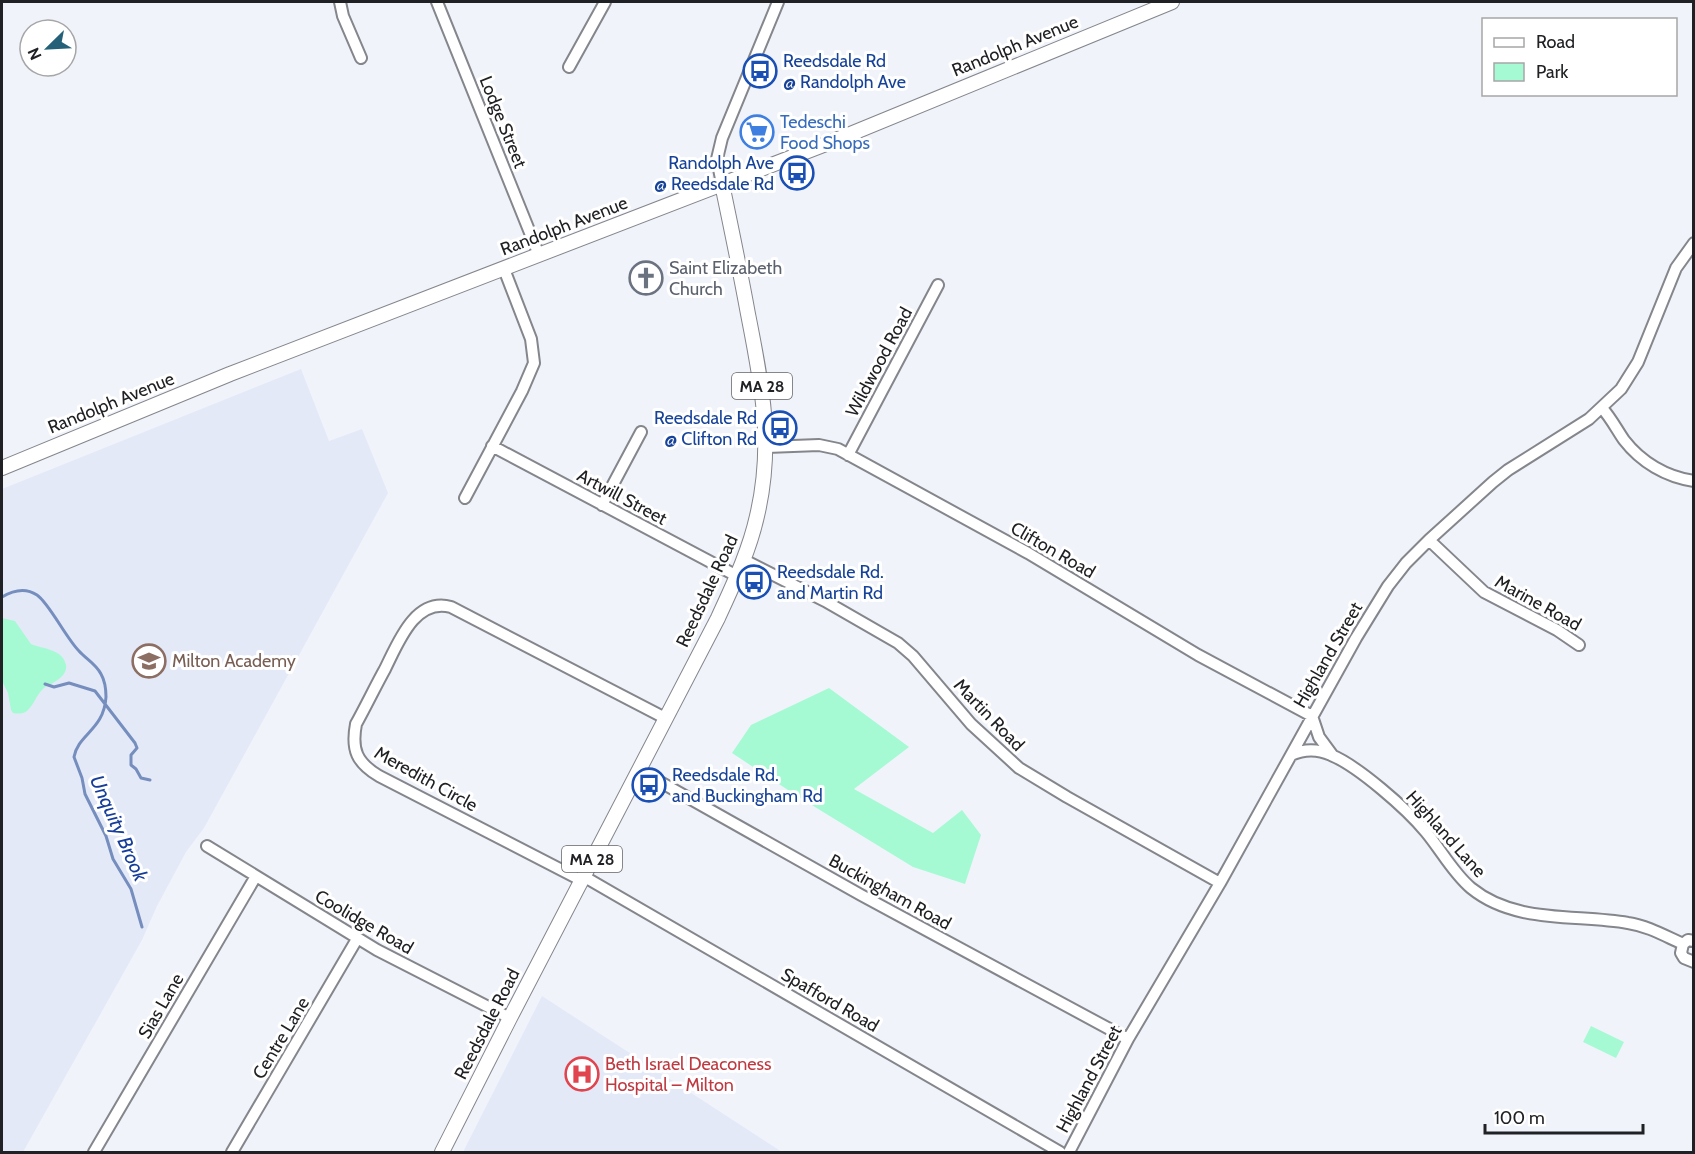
<svg xmlns="http://www.w3.org/2000/svg" width="1695" height="1154" font-family="Cabin,sans-serif">
  <style>
    .built { fill: #e4e9f8 }
    .green { fill: #a6fad3 }
    .lines { fill: none; stroke-linecap: round; stroke-linejoin: round }
    .stream { stroke: #758ebd; stroke-width: 3 }
    .minor-casing { stroke: #84868c; stroke-width: 14 }
    .major-casing { stroke: #84868c; stroke-width: 16 }
    .minor { stroke: #fff; stroke-width: 10 }
    .major { stroke: #fff; stroke-width: 14 }
    .labels { text-anchor: middle; dominant-baseline: central; stroke-width: 6; stroke-linejoin: round; paint-order: stroke }
    .shield { fill: #fff; stroke: #636466; stroke-width: 1.5 }
    .shield-label { font-size: 16px; font-weight: bold; fill: #202124 }
    .street-label { font-size: 18px; fill: #202124; stroke: #fff }
    .transit-label { font-size: 18px; fill: #164399; stroke: #fff; text-anchor: start }
    .shop-label { font-size: 18px; fill: #366cbe; stroke: #fff; text-anchor: start }
    .worship-label { font-size: 18px; fill: #5b616d; stroke: #fff; text-anchor: start }
    .education-label { font-size: 18px; fill: #785e54; stroke: #fff; text-anchor: start }
    .health-label { font-size: 18px; fill: #be3a42; stroke: #fff; text-anchor: start }
    .water-label { font-size: 20px; font-style: italic; fill: #163d99; stroke: #fff }
  </style>
  <rect width="100%" height="100%" fill="#f1f3fb"/>
  <path class="built" d="M301,369L329,441L362,429L388,493L204,828L186,852L157,906L142,940L23,1152H2V489Z
    M542,996L782,1152H463Z"/>
  <path class="green" d="M2,618L15,621L31,644C43,649 63,649 66,665C68,677 52,683 44,688C36,695 34,705 27,711C23,714 18,714 13,713L11,710L8,693L2,681Z
    M829,688L909,747L854,789L933,833L962,810L981,835L965,884L913,867L797,796L732,753L751,725Z
    M1591,1026L1624,1042L1616,1058L1583,1042Z"/>
  <g class="lines">
    <path class="stream" d="M2,597C12,591 25,587 37,595C49,603 66,638 79,651C86,659 96,664 101,674C105,681 106,689 106,697C104,730 78,734 74,757L82,778L85,794L106,836L113,859L131,889L142,927
      M45,684L54,687L69,683L95,691L135,743L137,748L131,755V765L136,769L141,778L150,780"/>
    <g class="minor-casing">
      <path id="minor" d="M340,2L343,16L361,58
        M437,2L539,255
        M569,67L605,2
        M722,184L717,159L722,138L778,2
        M1602,408C1611,418 1617,430 1624,440C1641,462 1666,477 1694,481
        M492,446L737,576
        M767,447L819,445L838,449L1028,553L1198,655L1312,716L1319,737L1333,756
        M848,455L938,285
        M465,498L522,391L534,363L531,339L504,269
        M602,505L641,432
        M1429,540L1484,592L1557,630L1579,645
        M744,560L825,601L898,643L913,656L971,724L1019,768L1067,797L1220,883
        M1291,755C1304,749 1318,749 1331,755C1358,766 1407,809 1426,832C1441,850 1453,873 1471,888C1515,924 1576,914 1628,923C1648,926 1665,936 1683,944L1688,940L1694,941
        M639,770L861,895L1128,1039
        M207,846L377,950L510,1018
        M583,876L1060,1152
        M581,880L379,776C357,763 351,750 356,724C366,706 375,687 385,669C398,643 415,597 451,607L665,718
        M1683,944L1681,953L1684,958L1694,962
        M94,1152L256,876
        M232,1152L357,939
        M1069,1152L1128,1039L1220,883L1356,638L1388,586L1406,563L1429,540L1493,482L1508,470L1589,419L1621,389L1638,362L1676,268L1694,243"/>
    </g>
    <g class="major-casing">
      <path id="major" d="M2,468L230,374L826,144L1172,2
        M442,1152L510,1018L718,618C733,585 749,552 757,516C774,444 762,385 748,314C740,270 731,227 722,184"/>
    </g>
    <use href="#minor" class="minor"/>
    <use href="#major" class="major"/>
  </g>
  <defs>
    <g id="bus-ring" transform="scale(1.725)"><circle r="9.5" fill="#fff" stroke="#1a4fb4" stroke-width="1.5"/><path d="M-5-6H5V4H4V6H2V4H-2V6H-4V4H-5ZM-3.5-4V0h7V-4ZM-3.5 1.2v1.5H-2V1.2ZM2 1.2v1.5H3.5V1.2Z" fill="#1a4fb4"/></g>
    <g id="supermarket-ring" transform="scale(1.725)"><circle r="9.5" fill="#fff" stroke="#3f7fe0" stroke-width="1.5"/><path d="M-6-5.5h2.5l.6 2H6L4.5 2H-2.5L-4.4-4H-6ZM-1.5 3.2a1.3 1.3 0 1 0 .1 0ZM3 3.2a1.3 1.3 0 1 0 .1 0Z" fill="#3f7fe0"/></g>
    <g id="church-ring" transform="scale(1.725)"><circle r="9.5" fill="#fff" stroke="#6b7280" stroke-width="1.5"/><path d="M-1.2-6h2.4v3.5h3.3v2.4h-3.3V6h-2.4V-.1h-3.3v-2.4h3.3Z" fill="#6b7280"/></g>
    <g id="school-ring" transform="scale(1.725)"><circle r="9.5" fill="#fff" stroke="#8d6e63" stroke-width="1.5"/><path d="M0-5L7-2L0 1L-7-2ZM-4 1L0 2.5L4 1V4Q0 6-4 4Z" fill="#8d6e63"/></g>
    <g id="hospital-ring" transform="scale(1.725)"><circle r="9.5" fill="#fff" stroke="#e0444e" stroke-width="1.5"/><path d="M-5-5h3v3.5h4V-5h3V5h-3V1.5h-4V5h-3Z" fill="#e0444e"/></g>
  </defs>
  <g fill-rule="evenodd">
    <use href="#bus-ring" x="760" y="71"/>
    <use href="#supermarket-ring" x="757" y="132"/>
    <use href="#bus-ring" x="797" y="173"/>
    <use href="#church-ring" x="646" y="278"/>
    <use href="#bus-ring" x="780" y="428"/>
    <use href="#bus-ring" x="754" y="582"/>
    <use href="#school-ring" x="149" y="661"/>
    <use href="#bus-ring" x="649" y="785"/>
    <use href="#hospital-ring" x="582" y="1074"/>
  </g>
  <g class="labels">
    <g class="shield">
      <rect x="732" y="373" width="60" height="26" rx="4.5"/>
      <rect x="562" y="846" width="60" height="26" rx="4.5"/>
    </g>
    <g class="shield-label">
      <text x="762" y="386">MA 28</text>
      <text x="592" y="859">MA 28</text>
    </g>
    <g class="street-label">
      <text transform="translate(1015 46) rotate(-22)">Randolph Avenue</text>
      <text transform="translate(503 122) rotate(68)">Lodge Street</text>
      <text transform="translate(564 226) rotate(-21)">Randolph Avenue</text>
      <text transform="translate(879 362) rotate(-62)">Wildwood Road</text>
      <text transform="translate(111 403) rotate(-22)">Randolph Avenue</text>
      <text transform="translate(622 497) rotate(28)">Artwill Street</text>
      <text transform="translate(1053 550) rotate(30)">Clifton Road</text>
      <text transform="translate(707 591) rotate(-65)">Reedsdale Road</text>
      <text transform="translate(1538 603) rotate(29)">Marine Road</text>
      <text transform="translate(1328 655) rotate(-60)">Highland Street</text>
      <text transform="translate(989 715) rotate(46)">Martin Road</text>
      <text transform="translate(426 779) rotate(29)">Meredith Circle</text>
      <text transform="translate(1446 834) rotate(48)">Highland Lane</text>
      <text transform="translate(890 892) rotate(29)">Buckingham Road</text>
      <text transform="translate(364 922) rotate(30)">Coolidge Road</text>
      <text transform="translate(830 1000) rotate(30)">Spafford Road</text>
      <text transform="translate(161 1006) rotate(-60)">Sias Lane</text>
      <text transform="translate(487 1024) rotate(-63)">Reedsdale Road</text>
      <text transform="translate(281 1038) rotate(-59)">Centre Lane</text>
      <text transform="translate(1089 1079) rotate(-62)">Highland Street</text>
    </g>
    <g class="transit-label">
      <text x="783" y="61">Reedsdale Rd<tspan x="783" dy="21">@ Randolph Ave</tspan></text>
      <text x="774" y="163" text-anchor="end">Randolph Ave<tspan x="774" dy="21">@ Reedsdale Rd</tspan></text>
      <text x="757" y="418" text-anchor="end">Reedsdale Rd<tspan x="757" dy="21">@ Clifton Rd</tspan></text>
      <text x="777" y="572">Reedsdale Rd.<tspan x="777" dy="21">and Martin Rd</tspan></text>
      <text x="672" y="775">Reedsdale Rd.<tspan x="672" dy="21">and Buckingham Rd</tspan></text>
    </g>
    <g class="shop-label">
      <text x="780" y="122">Tedeschi<tspan x="780" dy="21">Food Shops</tspan></text>
    </g>
    <g class="worship-label">
      <text x="669" y="268">Saint Elizabeth<tspan x="669" dy="21">Church</tspan></text>
    </g>
    <g class="education-label">
      <text x="172" y="661">Milton Academy</text>
    </g>
    <g class="health-label">
      <text x="605" y="1064">Beth Israel Deaconess<tspan x="605" dy="21">Hospital – Milton</tspan></text>
    </g>
    <g class="water-label">
      <text transform="translate(119 828) rotate(66)">Unquity Brook</text>
    </g>
  </g>
  <rect width="1695" height="1154" fill="none" stroke="#202124" stroke-width="6"/>
  <rect x="1482" y="18" width="195" height="78" fill="#ffffff" stroke="#a6a6a7" stroke-width="1.5"/>
  <rect x="1494" y="38" width="30" height="9" fill="#ffffff" stroke="#a6a6a7" stroke-width="1.5"/>
  <text x="1536" y="48" font-size="18" fill="#202124">Road</text>
  <rect x="1494" y="63" width="30" height="18" fill="#a6fad3" stroke="#a6a6a7" stroke-width="1.5"/>
  <text x="1536" y="78" font-size="18" fill="#202124">Park</text>
  <g transform="translate(48 48) rotate(246)"><circle r="28" fill="#ffffff" stroke="#a6a6a7" stroke-width="1.5"/>
  <path d="M0-4.5L10 22L0 15L-10 22Z" fill="#246178"/>
  <text y="-9" font-size="16" font-weight="bold" text-anchor="middle" fill="#202124">N</text>
  </g>
  <path d="M1485 1124v9h158v-9" fill="none" stroke="#202124" stroke-width="3"/>
  <text x="1494" y="1124" font-size="18" fill="#202124" stroke="#ffffff" stroke-width="4.5" paint-order="stroke">100 m</text>
</svg>
